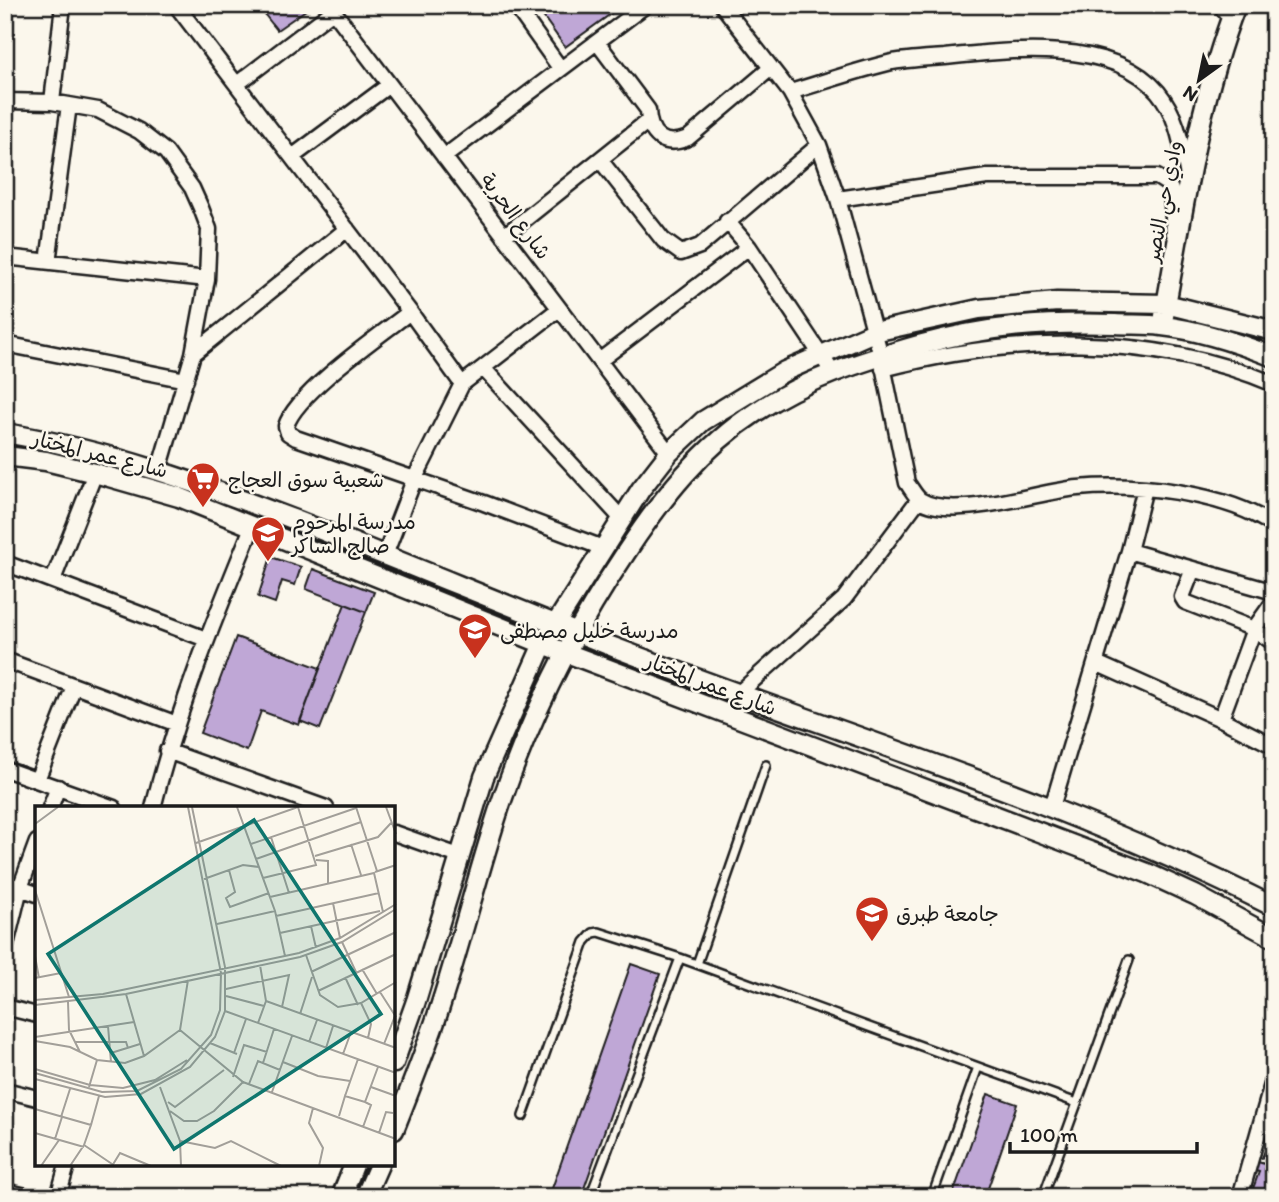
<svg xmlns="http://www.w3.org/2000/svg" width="1279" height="1202" font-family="Itim,'Playpen Sans Arabic',sans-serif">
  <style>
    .building { fill: #bfa7d6; stroke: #1c1c1c; stroke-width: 2 }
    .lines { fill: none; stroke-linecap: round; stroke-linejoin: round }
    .service-casing { stroke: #1c1c1c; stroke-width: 12 }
    .minor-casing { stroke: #1c1c1c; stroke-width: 19 }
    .tertiary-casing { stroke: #1c1c1c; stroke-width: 23 }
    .service { stroke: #fbf7ec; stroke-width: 7 }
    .minor { stroke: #fbf7ec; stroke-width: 14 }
    .tertiary { stroke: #fbf7ec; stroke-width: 18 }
    .labels { text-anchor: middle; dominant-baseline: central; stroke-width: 5; stroke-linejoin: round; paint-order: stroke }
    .street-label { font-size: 21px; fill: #1c1c1c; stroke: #fbf7ec }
    .poi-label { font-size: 21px; fill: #1c1c1c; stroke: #fbf7ec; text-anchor: start }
    .inset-road { fill: none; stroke: #a29f99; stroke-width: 2 }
    .view { fill: #0f766e; fill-opacity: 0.15; stroke: #0f766e; stroke-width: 3.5 }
    .inset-edge { fill: none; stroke: #1c1c1c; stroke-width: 3.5 }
  </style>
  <rect width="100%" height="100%" fill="#fbf7ec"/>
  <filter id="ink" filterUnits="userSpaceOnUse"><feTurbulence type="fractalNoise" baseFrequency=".0143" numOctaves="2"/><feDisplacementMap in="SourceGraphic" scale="14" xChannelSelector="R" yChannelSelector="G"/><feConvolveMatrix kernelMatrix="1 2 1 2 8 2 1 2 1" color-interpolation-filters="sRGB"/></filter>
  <g filter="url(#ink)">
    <path class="building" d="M257,5H313L277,30Z
      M535,5H623L565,47Z
      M271,557L301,567L295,585L282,581L275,603L258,597Z
      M313,569L374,592L366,612L306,589Z
      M345,604L366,612L320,729L300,721Z
      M236,637L320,668L299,725L261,711L247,751L200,733Z
      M631,964L660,974L581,1197H549Z
      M988,1094L1017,1104L985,1197H952Z
      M1274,1130V1163L1262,1158Z
      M1255,1161L1274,1167V1197H1250L1259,1172L1252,1170Z"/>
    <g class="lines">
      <g class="service-casing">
        <path id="service" d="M697,964L766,765
          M523,1116L585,942L593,933L599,932L680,958L1077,1103
          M590,1197L680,958
          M932,1197L978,1067
          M1043,1197L1129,960"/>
      </g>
      <g class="minor-casing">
        <path id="minor" d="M176,5L410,312L462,384
          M329,5L669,453
          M515,5L560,68
          M722,5L790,92L819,145L838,199L881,356L907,483C911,488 915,496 920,500C953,521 1040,491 1078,488C1136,483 1226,492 1274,526
          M1220,5L1231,19
          M597,42L648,110C649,136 664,148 688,138L771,68
          M237,84L333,11
          M790,92C824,82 858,70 892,62C909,59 928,58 945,57C1007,50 1113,38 1158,92C1178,116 1182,147 1188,176
          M5,101L52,102L98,110L139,131L166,152L192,188L201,208L209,229L207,279L193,354L159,470
          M52,102L63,5
          M292,157L389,85
          M444,157L646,5
          M601,161L663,240L681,253L700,246L819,145
          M838,199L987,177H1157L1168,184L1171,190L1174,234
          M727,221L749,247L833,373
          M504,236L648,121
          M5,257L207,279
          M48,262L69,105
          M410,312C380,335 296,393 286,426L288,433L296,438L484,503L603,548
          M5,344L186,380
          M193,354L347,229
          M599,361L749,247
          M483,368L622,519
          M883,369C1011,336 1150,332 1274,384
          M1129,551L1274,592
          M385,555L414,480L462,384L559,309
          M5,563L206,639
          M1193,569L1182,597L1185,602L1254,629L1274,643
          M53,580L95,473
          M5,660L177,724
          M1096,663L1221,719L1274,746
          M739,693L844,599L919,499
          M1221,719L1254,629L1274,601
          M167,751L326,808
          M5,769L114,808
          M37,780L74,686
          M1052,807L1129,551L1145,488
          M50,808L58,787
          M153,808C177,710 215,618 253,525
          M394,833L459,856
          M5,883L37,894
          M5,949L20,888L37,842
          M5,1007L37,1015
          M5,1090L37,1098
          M5,1191L30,1197
          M58,1197L67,1165
          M1240,1197L1274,1077"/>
      </g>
      <g class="tertiary-casing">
        <path id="tertiary" d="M1164,316C1183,213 1198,103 1236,5
          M5,433C108,450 201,484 298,521C406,563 513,608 621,650C839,734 1065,800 1274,907
          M5,456L46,461L95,473L179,497L543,644L1147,873L1195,895L1274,938
          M394,1063L416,1001L484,777L543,644L641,489L669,453L703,421L785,371L874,332L979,309L1057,302L1166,304L1274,331
          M394,1130C409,1092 424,1054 437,1016C461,944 478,871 502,800C532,713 576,627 627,551C662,498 702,447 756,412C805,379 863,361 919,345C987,326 1044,322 1115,324C1130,325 1147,324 1162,326C1200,330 1238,343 1274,357
          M341,1197L354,1165
          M365,1197L379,1165"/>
      </g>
      <use href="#service" class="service"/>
      <use href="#minor" class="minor"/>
      <use href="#tertiary" class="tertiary"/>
    </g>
  </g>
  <defs>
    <g id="supermarket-pin" transform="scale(1.75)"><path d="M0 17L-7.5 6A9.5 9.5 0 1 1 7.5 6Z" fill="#c8321e" stroke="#fbf7ec"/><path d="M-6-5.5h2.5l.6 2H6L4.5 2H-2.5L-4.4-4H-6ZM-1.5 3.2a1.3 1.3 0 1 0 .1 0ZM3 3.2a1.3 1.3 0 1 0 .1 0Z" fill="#fff"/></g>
    <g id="school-pin" transform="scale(1.75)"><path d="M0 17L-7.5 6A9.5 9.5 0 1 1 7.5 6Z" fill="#c8321e" stroke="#fbf7ec"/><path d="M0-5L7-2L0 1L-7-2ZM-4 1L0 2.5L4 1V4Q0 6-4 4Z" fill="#fff"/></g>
    <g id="university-pin" transform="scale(1.75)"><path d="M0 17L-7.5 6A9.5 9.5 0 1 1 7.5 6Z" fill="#c8321e" stroke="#fbf7ec"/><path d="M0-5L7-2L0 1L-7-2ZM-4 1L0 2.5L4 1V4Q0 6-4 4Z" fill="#fff"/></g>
  </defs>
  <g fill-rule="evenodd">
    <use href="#supermarket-pin" x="203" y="479"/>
    <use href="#school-pin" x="268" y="533"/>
    <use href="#school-pin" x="475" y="630"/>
    <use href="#university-pin" x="872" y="913"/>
  </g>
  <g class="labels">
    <g class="street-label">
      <text transform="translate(1163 201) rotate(-79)">وادي حي النصر</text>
      <text transform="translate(516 216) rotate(53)">شارع الحرية</text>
      <text transform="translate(100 454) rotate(14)">شارع عمر المختار</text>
      <text transform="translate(711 684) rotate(21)">شارع عمر المختار</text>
    </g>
    <g class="poi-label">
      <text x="228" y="479">شعبية سوق العجاج</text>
      <text x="292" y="521">مدرسة المرحوم<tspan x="292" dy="24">صالح الساكر</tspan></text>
      <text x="500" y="630">مدرسة خليل مصطفى</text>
      <text x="896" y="913">جامعة طبرق</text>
    </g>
  </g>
  <g transform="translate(35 806)">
    <rect width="360" height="360" fill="#fbf7ec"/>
    <path class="inset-road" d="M202,1L240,105L250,150M321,1L342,65M351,1L361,28M0,18L23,1M236,31L254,87M161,37L263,1M216,38L321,2M316,38L326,69M280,50L343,31L356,17M221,53L326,16M281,54L293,55V77M194,64L200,86L191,92L195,101L234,87M340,66L361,59M228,72L281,59L263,1M169,73L208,59L224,61M0,84L34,191M235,91L339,67L348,106M298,97L305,132M241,110L344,87M182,118L240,105M276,120L281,142M245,127L345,105M307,136L321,166M271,149L285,189L303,201L326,197L361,176M0,150L4,172M327,163L342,188M276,166L361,126M310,171L323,199M0,172L26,167M191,183L254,169L247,201M283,185L361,148M345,186L361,211M91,188L109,250M191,190L229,200M0,194L68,188L264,147L305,132L361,98M231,195L361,242M33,196L34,224L45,246M326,197L336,218L333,232M0,199L91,188L265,151L307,136L361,103M190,205L361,267M265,208L277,171M223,217L231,195L225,159M73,220L76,256M145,224L208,276L361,333M145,224L153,174M0,231L99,216M0,235L35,241L62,254L90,257L109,250L145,224M40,236H91L93,242M274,236L282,214M175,237L202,248M349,238L360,210M291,242L298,220M76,247L105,238M199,247L211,213M308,248L316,226M248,256L283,270L315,275M228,257L239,223M0,263L55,279L88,282L120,274L152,254M0,267L67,286L102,285L146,263L176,229L185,204L186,167L153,1M198,271L209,239L232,246M0,273L70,291L106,288L155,261L180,231L190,205V161L157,1M214,278L223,255L245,264M54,281L62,254M125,281L145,335L146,360M336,281L361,290M237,286L257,230M310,290L323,253M133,296L140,301L189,264M278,302L274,317L288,342L284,360M0,303L56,319L49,339L35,360M135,305L149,315H162L179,305L208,276M304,310L310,290L330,296L343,261M26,311L35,283M56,319L64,290M328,321L336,299L330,296M0,327L49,341M344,327L351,306L358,307M20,333L27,311M145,335L180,342L196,335L246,360M49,339L80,360M6,360L24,334M77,360L85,347L116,360"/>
    <path class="view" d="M219,14L346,208L139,343L13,148Z"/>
    <rect width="360" height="360" class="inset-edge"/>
  </g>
  <rect width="1279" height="1202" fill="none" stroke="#fbf7ec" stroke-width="28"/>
  <rect x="14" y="14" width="1251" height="1174" fill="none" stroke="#1c1c1c" stroke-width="2.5" filter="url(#ink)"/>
  <g transform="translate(1199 80) rotate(213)" stroke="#fbf7ec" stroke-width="5" paint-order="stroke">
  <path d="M0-5L12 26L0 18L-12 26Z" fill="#1c1c1c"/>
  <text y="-10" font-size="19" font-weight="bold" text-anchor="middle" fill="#1c1c1c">N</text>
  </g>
  <path d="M1010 1142v10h187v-10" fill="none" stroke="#1c1c1c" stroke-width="3.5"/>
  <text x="1020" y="1142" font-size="21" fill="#1c1c1c" stroke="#fbf7ec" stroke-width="5" paint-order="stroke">100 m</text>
</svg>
